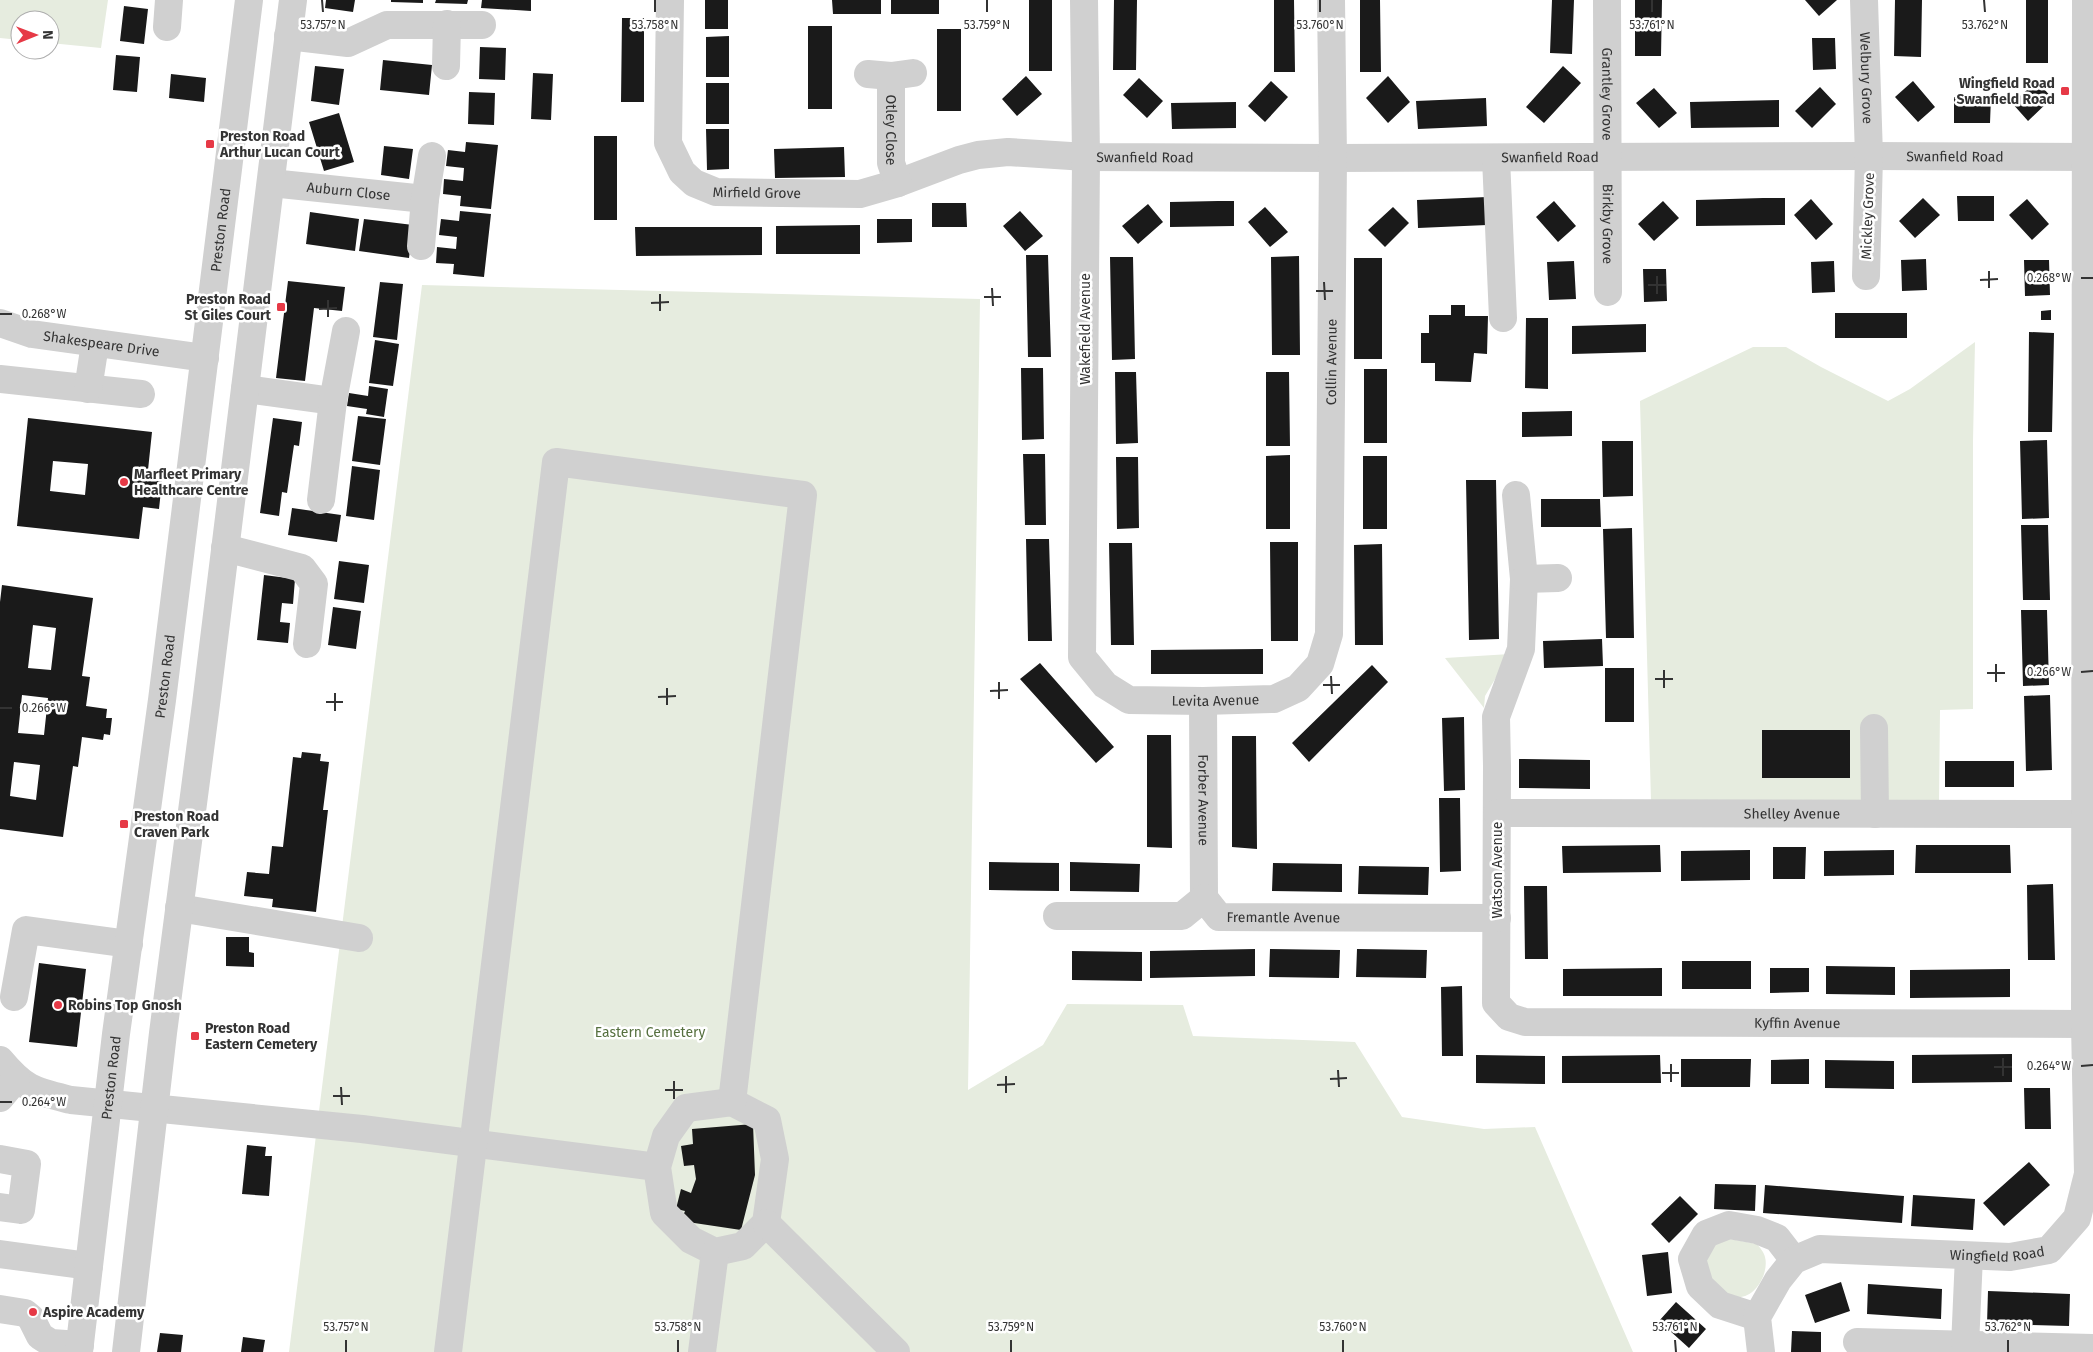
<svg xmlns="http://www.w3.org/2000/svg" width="2093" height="1352" font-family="'Fira Sans',sans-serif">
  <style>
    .green { fill: #e6ecdf }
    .building { fill: #1a1a1a; fill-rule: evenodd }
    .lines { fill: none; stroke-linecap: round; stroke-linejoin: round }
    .minor { stroke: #d0d0d0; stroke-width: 28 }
    .ticks { fill: none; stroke: #333; stroke-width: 2 }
    .poi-dot { fill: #e63946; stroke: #fff; stroke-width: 2 }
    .labels { text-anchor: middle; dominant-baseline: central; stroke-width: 5; stroke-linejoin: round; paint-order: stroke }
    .street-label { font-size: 14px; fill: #333; stroke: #fff }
    .poi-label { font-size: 14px; font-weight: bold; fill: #333; stroke: #fff; text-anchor: start }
    .park-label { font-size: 14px; fill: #56703f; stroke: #fff }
    .ticks-label { font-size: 12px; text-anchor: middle; fill: #333; stroke: #fff; stroke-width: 5; stroke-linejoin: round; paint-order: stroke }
  </style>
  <rect width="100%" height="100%" fill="#fff"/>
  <path class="green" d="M0,0H108L101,48L50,43V20H20V40L0,38Z
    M422,285L980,299L968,1090L1043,1045L1067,1004L1183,1005L1193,1036L1355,1042L1402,1117L1484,1129L1535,1127L1633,1352H289Z
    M1975,342L1973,441V709L1940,710L1939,803L1651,801L1640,401L1753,347H1786L1821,367L1888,401L1910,389Z
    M1510,654L1485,696L1484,708L1445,658Z
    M1714,1236L1757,1244C1760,1248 1764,1252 1765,1257C1769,1272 1757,1295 1741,1297C1733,1298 1722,1293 1715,1290L1698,1261Z"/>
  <path class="building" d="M326,0H355L353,12L325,8Z
    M391,0H423V3L391,2Z
    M436,0H468L467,4L435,3Z
    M482,0H531V11L481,8Z
    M705,0H728V29H705Z
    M832,0H881V14H833Z
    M891,0H939V14H891Z
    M1029,0H1052V71H1029Z
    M1114,0H1137L1136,70H1113Z
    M1274,0H1294L1295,72H1274Z
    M1360,0H1380L1381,72H1360Z
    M1552,0H1574L1572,54L1550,53Z
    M1635,0H1662L1661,56H1635Z
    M1805,0H1837L1819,16Z
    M1895,0H1922L1921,57L1894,56Z
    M2026,0H2048V63H2026Z
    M124,6L148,9L144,44L120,41Z
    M622,18H644V102H621Z
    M808,26H832V109H808Z
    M937,29H961V111H937Z
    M729,36V77H706V37Z
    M1812,38H1835L1836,69L1813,70Z
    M480,47L506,48L505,80L479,79Z
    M116,55L140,57L137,92L113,90Z
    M383,60L432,65L429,95L380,90Z
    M315,66L344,69L339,105L311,101Z
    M1563,66L1581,83L1544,123L1526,107Z
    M533,73L553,74L551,120L531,119Z
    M171,74L206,78L204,102L169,98Z
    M1026,76L1042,94L1017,116L1002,99Z
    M1388,76L1410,102L1388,123L1366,98Z
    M1139,78L1163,101L1147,118L1123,95Z
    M1271,81L1288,97L1265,122L1248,106Z
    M1913,81L1935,107L1918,122L1895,97Z
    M2037,81L2052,98L2028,121L2012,103Z
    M706,83H729V124H706Z
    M1820,87L1836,104L1812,128L1795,111Z
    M1654,88L1677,113L1659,128L1636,103Z
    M469,92L495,93L494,125L468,124Z
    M1954,97H1991L1990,123H1954Z
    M1486,98L1487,126L1418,129L1416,101Z
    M1779,100V127L1691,128L1690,102Z
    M1236,102V128L1172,129L1171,103Z
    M339,113L354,162L324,171L309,122Z
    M706,129H729V169L707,170Z
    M594,136H617V220H594Z
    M466,142L498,145L491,209L460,206L461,196L443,194L444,179L463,181L464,168L446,166L448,150L465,152Z
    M384,146L413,149L409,179L381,175Z
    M844,147L845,177L775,178L774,149Z
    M1957,196H1994V221H1958Z
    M1487,197V225L1418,228L1417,200Z
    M1763,198H1785V225L1696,226V200Z
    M1923,198L1940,215L1915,238L1899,221Z
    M1811,199L1833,224L1816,240L1794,215Z
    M2027,199L2049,224L2032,240L2009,215Z
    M1218,201H1234V226L1170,227V202Z
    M1554,201L1576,226L1558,242L1536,217Z
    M1663,201L1679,218L1654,241L1638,224Z
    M932,203H966L967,227H932Z
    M1148,204L1163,222L1138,244L1122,226Z
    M1265,207L1288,232L1270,247L1248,222Z
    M1393,207L1409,223L1385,247L1368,230Z
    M460,211L491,214L484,277L453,274L454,264L436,263L437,247L456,249L457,237L439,235L441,219L459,221Z
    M1020,211L1043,236L1025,251L1003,226Z
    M310,212L359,219L355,251L306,244Z
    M364,219L413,225L409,258L359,251Z
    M877,219H912V242L877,243Z
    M860,225V254H776V226Z
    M635,227H762V255L636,256Z
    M1026,255H1048L1051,357H1028Z
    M1299,256L1300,355H1272L1271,257Z
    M1110,257H1133L1135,359L1112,360Z
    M1354,258H1382V359H1354Z
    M1926,259L1927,290L1902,291L1901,260Z
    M2024,260H2049L2050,295L2025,296Z
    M1574,261L1576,299L1549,300L1547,262Z
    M1834,261L1835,292L1812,293L1811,262Z
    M1643,269H1666L1667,301L1644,302Z
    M288,281L345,287L342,311L314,308L305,381L276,378Z
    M380,282L403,284L397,340L373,337Z
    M1451,305H1465V316H1488L1487,354L1474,353L1471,382L1435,381V363H1421V333H1429V315H1451Z
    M2051,310V320H2041V311Z
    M1835,313H1907V338H1835Z
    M1526,318H1548V389L1525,388Z
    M1646,324V352L1572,354V326Z
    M2029,332L2054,333L2052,432H2028Z
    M375,340L399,344L393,386L369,383Z
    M1021,368H1043L1044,439L1022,440Z
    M1364,369H1387V443H1364Z
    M1115,372H1136L1138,443L1116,444Z
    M1266,372H1289L1290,446H1266Z
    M369,386L388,389L384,417L366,414L367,409L347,406L349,393L368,396Z
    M1572,411V436L1522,437V412Z
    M358,416L386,419L380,465L352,461Z
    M28,418L152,432L148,470L163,472L159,509L143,507L139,539L17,526ZM53,461L88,464L85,495L50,491Z
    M273,418L302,422L299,446L294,445L287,493L282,492L279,516L260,513Z
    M2047,440L2049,518L2022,519L2020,441Z
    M1602,441H1633V496L1603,497Z
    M1023,454H1045L1046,525H1025Z
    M1290,455V529H1266V456Z
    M1363,456H1387V529H1363Z
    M1116,457H1138L1139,528L1117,529Z
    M352,466L380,470L374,520L346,516Z
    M1466,480H1496L1499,639L1469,640Z
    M1541,499H1600L1601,527H1541Z
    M292,508L341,515L337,542L288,535Z
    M2021,525H2048L2050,600H2023Z
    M1632,528L1634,638H1606L1603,529Z
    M1026,539H1049L1052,641H1028Z
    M1270,542H1298V641H1271Z
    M1109,543H1132L1134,645H1111Z
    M1382,544L1383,645H1355L1354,545Z
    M339,561L369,565L364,603L334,599Z
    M264,575L295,579L293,604L282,603L281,612L280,622L290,623L288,643L257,640Z
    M2,585L93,598L82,676L90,677L86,706L107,709L106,718H112L110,735L104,734L103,740L82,737L78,767L73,766L63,837L0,829V602ZM33,625L56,628L51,670L28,668ZM22,695L48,698L44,735L18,733ZM14,762L40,765L36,800L10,796Z
    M333,607L361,611L356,649L328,645Z
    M2021,610H2047L2049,685L2023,686Z
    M1602,639L1603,666L1544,668L1543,641Z
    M1263,649V674H1151V650Z
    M1040,663L1114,747L1096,763L1020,679Z
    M1372,665L1388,682L1309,762L1292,743Z
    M1605,668H1634V722H1605Z
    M2050,695L2052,770L2026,771L2024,696Z
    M1464,717L1465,790L1444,791L1442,718Z
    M1762,730H1850V778H1762Z
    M1147,735H1171L1172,848L1147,847Z
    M1232,736H1256L1257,849L1232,847Z
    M302,752L321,754L320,761L329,762L323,810H328L316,912L272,907L273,899L244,896L247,872L269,874L272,846L283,847L293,757L301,758Z
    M1519,759L1590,760V789L1519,788Z
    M1945,761H2014V787H1945Z
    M1439,798H1460L1461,871L1440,872Z
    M1660,845L1661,872L1563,873L1562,846Z
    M1916,845H2010L2011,873H1915Z
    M1773,847H1806L1805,879H1773Z
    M1750,850V880L1681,881V851Z
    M1894,850V875L1824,876V851Z
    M989,862L1059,863V891L989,890Z
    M1070,862L1140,864L1139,892L1070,891Z
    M1273,863L1342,864V892L1272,891Z
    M1359,866L1429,867L1428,895L1358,894Z
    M2053,884L2055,960H2028L2027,885Z
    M1524,886H1547L1548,959H1525Z
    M226,937H249V952L254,953V967L226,966Z
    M1255,949V976L1150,978V951Z
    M1270,949L1340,950L1339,978L1269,977Z
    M1357,949L1427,950L1426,978L1356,977Z
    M1072,951L1142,952V981L1072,980Z
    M1682,961H1751V989H1682Z
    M39,963L86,969L77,1047L29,1042Z
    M1826,966L1895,967V995L1826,994Z
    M1662,968V996H1563V969Z
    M1770,968H1809V992L1770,993Z
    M2010,969V997L1910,998V970Z
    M1462,986L1463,1056H1442L1441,987Z
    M2012,1054V1082L1912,1083V1055Z
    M1476,1055L1545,1056V1084L1476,1083Z
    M1660,1055L1661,1083H1562V1056Z
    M1681,1059H1751L1750,1087H1681Z
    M1809,1059V1084H1771V1060Z
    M1825,1060L1894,1061V1089L1825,1088Z
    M2024,1088H2050L2051,1129H2025Z
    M753,1124L755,1175L741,1230L681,1221L685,1211L676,1209L681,1189L691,1193L696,1179L694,1165L684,1166L681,1146L693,1144L692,1129Z
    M247,1145L266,1147L265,1156H272L269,1196L242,1194Z
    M2029,1162L2050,1185L2004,1226L1983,1203Z
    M1715,1184L1756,1185L1755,1211L1714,1209Z
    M1765,1185L1904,1196L1902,1223L1763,1213Z
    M1913,1195L1975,1199L1973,1230L1911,1226Z
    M1680,1196L1698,1214L1669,1243L1651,1224Z
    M1668,1252L1672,1293L1647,1296L1642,1255Z
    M1841,1282L1850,1311L1815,1323L1805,1295Z
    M1868,1284L1942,1289L1941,1319L1867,1314Z
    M1988,1291L2070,1294L2069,1326L1987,1324Z
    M1676,1302L1706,1329L1689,1348L1659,1321Z
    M1792,1331L1821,1332V1352H1791Z
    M160,1333L183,1335L181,1352H157Z
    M243,1337L265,1340L263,1352H241Z"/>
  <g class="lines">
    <g class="minor">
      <path id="s1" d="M670,0L668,143L682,172L694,183L716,192L860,194L898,183L959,160L978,155L1008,152L1086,157L1333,158L1869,156L2093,157"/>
      <path id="s2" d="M1084,0L1086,157L1082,657L1105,685L1129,700L1203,701L1274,699L1298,688L1320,664L1329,634L1333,158L1331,0"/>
      <path id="s3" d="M1607,0L1608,292"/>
      <path id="s4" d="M1864,0L1869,156L1866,276"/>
      <path d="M167,27L169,0"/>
      <path d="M288,36L348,43L387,25H482"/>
      <path d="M446,66L447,24"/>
      <path d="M868,74L891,76L913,73"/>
      <path id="s5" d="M891,76V163L898,183"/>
      <path d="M1496,158L1503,318"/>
      <path id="s6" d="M271,183L425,199"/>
      <path d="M421,246L425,199L432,156"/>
      <path id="s7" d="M0,323L32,334L205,358"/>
      <path d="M0,379L141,394"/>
      <path d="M88,389L95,344"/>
      <path d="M245,389L333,401"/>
      <path id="s8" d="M1516,495L1524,579L1521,649L1496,717L1497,766L1496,1003L1509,1017L1525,1022L2085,1024"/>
      <path d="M321,500L333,401L346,331"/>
      <path d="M225,548L302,568L314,584L307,644"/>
      <path d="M1524,579L1558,578"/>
      <path id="s9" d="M1203,701L1204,898"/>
      <path d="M1874,728L1875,814"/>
      <path id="s10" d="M1497,813L2087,814"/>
      <path d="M179,908L359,938"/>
      <path id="s11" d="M1057,916H1182L1204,898L1219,917L1497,918"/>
      <path d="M14,997L26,930L129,944"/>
      <path d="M0,1060C25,1090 34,1091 71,1100L362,1129L657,1167L666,1136L686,1108L732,1102L767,1120L775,1159L766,1223L743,1246L715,1252L691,1240L664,1213L657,1167"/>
      <path d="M0,1098L16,1079"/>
      <path d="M0,1159L27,1164L21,1210L0,1207"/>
      <path d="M766,1223L896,1352"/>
      <path d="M0,1254L89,1266"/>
      <path d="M0,1309L25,1313L31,1318L40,1336L51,1343L80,1345"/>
      <path d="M1757,1317L1720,1305L1700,1286L1692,1259L1706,1234L1729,1225L1757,1230L1777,1238L1794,1260"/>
      <path d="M1857,1342L2093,1348"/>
      <path d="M1965,1346L1969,1256"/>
      <path id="s12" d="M79,1352L116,1034L162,700L249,0"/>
      <path d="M126,1352L163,1033L206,704L293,0"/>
      <path d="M448,1352L556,462L803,495L732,1102"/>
      <path d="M702,1352L715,1252"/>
      <path id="s13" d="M1761,1352L1757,1317L1778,1280L1794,1260L1820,1249L2010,1257L2049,1250L2077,1218L2088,1174L2085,1024L2086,0"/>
    </g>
  </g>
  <path class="ticks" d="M322,0L323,12M655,0V12M987,0V12M1320,0V12M1652,0V12M1984,0L1985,12M1989,271V288M1657,276V294M2081,278H2093M1980,280L1998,279M1324,282L1325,300M1648,285H1666M992,288L993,306M1316,291H1333M660,294V311M984,297H1001M328,300V317M651,303L669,302M319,309L337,308M0,314H12M1996,664V682M1664,670V688M2081,672L2093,671M1987,673H2005M1331,676L1332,694M1655,679H1673M999,682V699M1323,685H1340M667,688V705M990,691L1008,690M335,693V711M658,697L676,696M326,702H343M0,708H12M2003,1058V1076M1671,1064V1082M2081,1066L2093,1065M1994,1067H2012M1338,1070L1339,1087M1662,1073H1679M1006,1076V1093M1330,1079L1347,1078M674,1081V1099M997,1085L1015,1084M341,1087L342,1105M665,1090H683M333,1096H350M0,1102H12M346,1340V1352M678,1340V1352M1011,1340V1352M1343,1340V1352M1675,1340L1676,1352M2008,1340V1352"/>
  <g class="poi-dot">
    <rect x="2060" y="86" width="10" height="10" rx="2.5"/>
    <rect x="205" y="139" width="10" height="10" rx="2.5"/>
    <rect x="276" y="302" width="10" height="10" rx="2.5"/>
    <circle cx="124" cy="482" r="5"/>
    <rect x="119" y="819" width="10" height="10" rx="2.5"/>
    <circle cx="58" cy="1005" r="5"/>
    <rect x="190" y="1031" width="10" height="10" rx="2.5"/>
    <circle cx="33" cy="1312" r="5"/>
  </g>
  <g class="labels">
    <g class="street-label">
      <text stroke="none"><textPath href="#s4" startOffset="78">Welbury Grove</textPath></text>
      <text stroke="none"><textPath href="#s3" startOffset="94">Grantley Grove</textPath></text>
      <text stroke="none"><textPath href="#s5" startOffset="54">Otley Close</textPath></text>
      <text stroke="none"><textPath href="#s1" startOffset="1461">Swanfield Road</textPath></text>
      <text stroke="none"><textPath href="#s1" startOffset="651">Swanfield Road</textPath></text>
      <text stroke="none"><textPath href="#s1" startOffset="1056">Swanfield Road</textPath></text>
      <text stroke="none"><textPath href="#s6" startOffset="78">Auburn Close</textPath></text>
      <text stroke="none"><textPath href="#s1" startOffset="256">Mirfield Grove</textPath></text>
      <text transform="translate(1868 216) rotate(-88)">Mickley Grove</text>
      <text stroke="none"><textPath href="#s3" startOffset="224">Birkby Grove</textPath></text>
      <text stroke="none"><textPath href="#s12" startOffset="1131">Preston Road</textPath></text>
      <text transform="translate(1085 329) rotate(-90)">Wakefield Avenue</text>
      <text stroke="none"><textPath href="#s7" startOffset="104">Shakespeare Drive</textPath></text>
      <text stroke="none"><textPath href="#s2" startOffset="1229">Collin Avenue</textPath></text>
      <text stroke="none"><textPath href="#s12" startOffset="681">Preston Road</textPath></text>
      <text stroke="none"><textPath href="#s2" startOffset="808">Levita Avenue</textPath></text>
      <text stroke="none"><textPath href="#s9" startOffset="99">Forber Avenue</textPath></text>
      <text stroke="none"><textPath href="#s10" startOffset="295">Shelley Avenue</textPath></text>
      <text transform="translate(1497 870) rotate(-90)">Watson Avenue</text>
      <text stroke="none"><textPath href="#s11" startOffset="242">Fremantle Avenue</textPath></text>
      <text stroke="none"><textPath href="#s8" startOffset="821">Kyffin Avenue</textPath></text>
      <text stroke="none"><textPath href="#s12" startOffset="276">Preston Road</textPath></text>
      <text stroke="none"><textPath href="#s13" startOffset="309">Wingfield Road</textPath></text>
    </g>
    <g class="poi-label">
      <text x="2055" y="83" text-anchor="end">Wingfield Road<tspan x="2055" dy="16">Swanfield Road</tspan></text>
      <text x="220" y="136">Preston Road<tspan x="220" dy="16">Arthur Lucan Court</tspan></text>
      <text x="271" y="299" text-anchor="end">Preston Road<tspan x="271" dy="16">St Giles Court</tspan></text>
      <text x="134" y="474">Marfleet Primary<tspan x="134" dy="16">Healthcare Centre</tspan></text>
      <text x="134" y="816">Preston Road<tspan x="134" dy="16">Craven Park</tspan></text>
      <text x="68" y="1005">Robins Top Gnosh</text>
      <text x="205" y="1028">Preston Road<tspan x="205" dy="16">Eastern Cemetery</tspan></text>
      <text x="43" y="1312">Aspire Academy</text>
    </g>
    <g class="park-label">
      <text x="650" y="1032">Eastern Cemetery</text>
    </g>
  </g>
  <g class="ticks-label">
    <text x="323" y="29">53.757°N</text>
    <text x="655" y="29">53.758°N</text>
    <text x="987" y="29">53.759°N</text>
    <text x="1320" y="29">53.760°N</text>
    <text x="1652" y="29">53.761°N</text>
    <text x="1985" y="29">53.762°N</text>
    <text x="2049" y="282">0.268°W</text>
    <text x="44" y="318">0.268°W</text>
    <text x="2049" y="676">0.266°W</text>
    <text x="44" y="712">0.266°W</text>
    <text x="2049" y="1070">0.264°W</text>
    <text x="44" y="1106">0.264°W</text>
    <text x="346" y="1331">53.757°N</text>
    <text x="678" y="1331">53.758°N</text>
    <text x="1011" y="1331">53.759°N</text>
    <text x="1343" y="1331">53.760°N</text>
    <text x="1675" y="1331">53.761°N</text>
    <text x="2008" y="1331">53.762°N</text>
  </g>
  <g transform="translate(35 35) rotate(89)"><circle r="24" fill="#ffffff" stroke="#adadad"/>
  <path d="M0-4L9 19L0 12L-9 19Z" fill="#e63946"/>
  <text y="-8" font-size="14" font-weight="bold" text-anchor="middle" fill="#333333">N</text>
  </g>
</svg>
